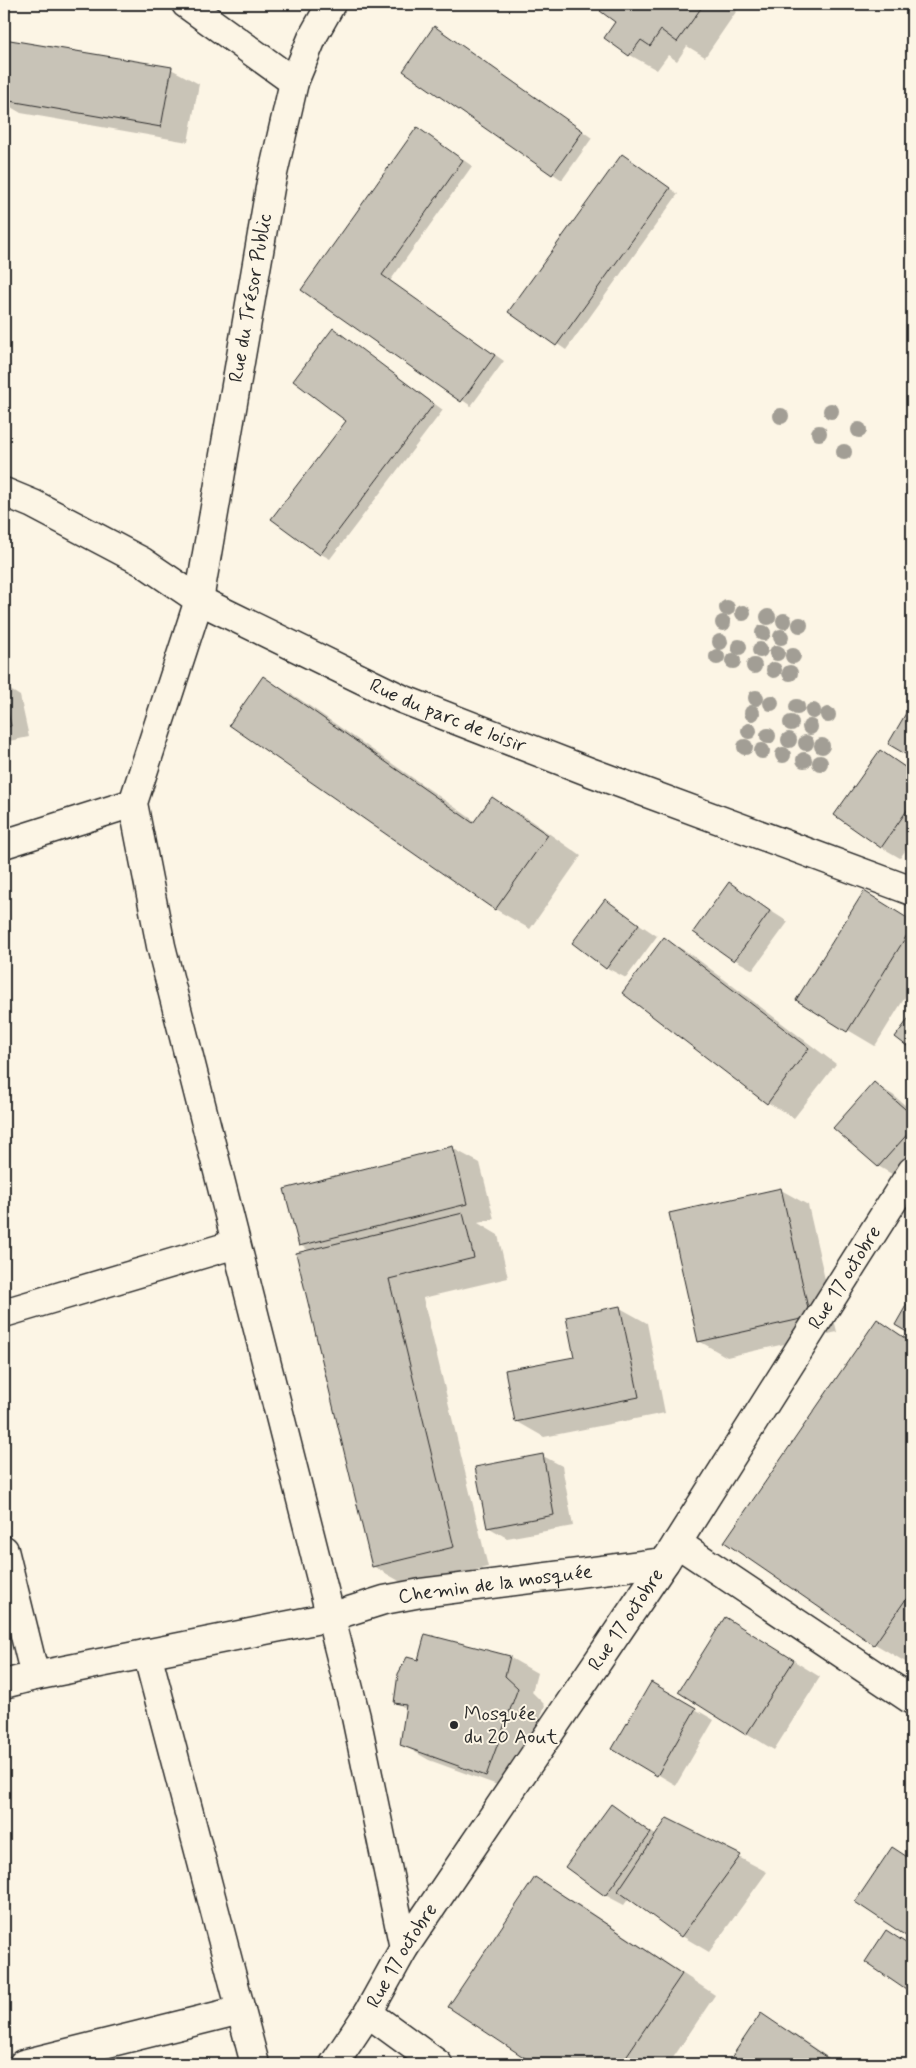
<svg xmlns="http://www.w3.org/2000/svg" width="916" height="2068" font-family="Mynerve,sans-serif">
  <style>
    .shadow { fill: #0003 }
    .building { fill: #c8c3b7; stroke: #2b2b2b }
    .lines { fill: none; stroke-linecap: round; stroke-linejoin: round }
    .street-casing { stroke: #2b2b2b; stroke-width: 31 }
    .street { stroke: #fcf5e5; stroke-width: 28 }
    .tree { fill: #a29e95 }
    .poi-dot { fill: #2b2b2b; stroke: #fcf5e5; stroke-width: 2 }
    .labels { text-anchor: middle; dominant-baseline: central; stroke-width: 4; stroke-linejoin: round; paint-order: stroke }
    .street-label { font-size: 20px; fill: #2b2b2b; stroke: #fcf5e5 }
    .poi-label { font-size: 20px; fill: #2b2b2b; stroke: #fcf5e5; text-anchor: start }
  </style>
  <rect width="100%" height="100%" fill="#fcf5e5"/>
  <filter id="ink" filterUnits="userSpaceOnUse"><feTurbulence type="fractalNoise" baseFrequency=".02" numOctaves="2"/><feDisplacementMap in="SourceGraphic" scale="10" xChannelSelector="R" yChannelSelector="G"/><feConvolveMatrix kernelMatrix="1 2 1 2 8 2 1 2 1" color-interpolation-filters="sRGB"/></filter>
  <g filter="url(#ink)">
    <path class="shadow" d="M607,4H737L740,6L705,57L687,46L677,61L668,55L657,70L630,55L617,22L602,11Z
      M444,33L592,138L562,180L405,70Z
      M4,40L171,69L199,84L188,142L21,113L4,103Z
      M426,134L472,166L390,281L504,361L471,406L303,290Z
      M622,155L678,194L566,350L510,311Z
      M333,329L443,410L330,559L321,554L347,421Z
      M264,678L298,698L476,822L492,798L527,818L581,856L530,929L495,909Z
      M4,686L20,696L29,737L4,742Z
      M912,706V757L890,743Z
      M881,751L912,771V841L900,858L881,847Z
      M729,884L788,922L753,970L734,959Z
      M865,893L912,921V986L875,1046L848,1030Z
      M605,901L657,936L626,978L607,968L574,943Z
      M665,939L692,955L836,1064L794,1118L767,1102Z
      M874,1084L893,1095L912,1111V1161L897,1177L878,1166Z
      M452,1148L480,1163L494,1219L478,1223L498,1235L508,1278L423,1298L488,1567L408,1586L373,1566L310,1251L300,1245Z
      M781,1190L808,1205L837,1332L727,1357L699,1341Z
      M620,1308L647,1323L665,1413L544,1437L516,1421Z
      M877,1321L912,1341V1659L909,1664L875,1644L725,1541Z
      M543,1456L562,1466L573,1526L507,1538L488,1527Z
      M752,1635L820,1677L774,1750L680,1692Z
      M509,1657L537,1673L532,1692L545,1705L514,1791L429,1760L401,1744L407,1709L395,1702L419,1662Z
      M652,1684L714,1720L676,1785L614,1749Z
      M611,1805L657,1836L668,1820L767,1872L709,1952L682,1936L629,1898L624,1905L605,1895Z
      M892,1848L912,1860V1938L857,1901Z
      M536,1879L570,1899L715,1995L669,2064H537L450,2007Z
      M887,1932L912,1947V1992L866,1962Z
      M762,2015L789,2031L838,2064H728Z"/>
    <path class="building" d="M606,4H704L677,42L661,30L650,46L641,40L629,56L604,38L615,22L600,11Z
      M434,26L583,131L552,175L403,71Z
      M4,39L172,67L161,127L4,100Z
      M417,127L463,160L382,275L495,355L461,402L301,290Z
      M622,154L670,188L556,346L508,312Z
      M333,328L434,404L320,555L271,519L346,421L293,381Z
      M263,676L473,823L492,797L548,835L495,910L229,725Z
      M4,693L11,726L4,728Z
      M912,703V758L888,744Z
      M880,750L912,772V803L881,848L834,815Z
      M729,882L770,911L734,961L693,932Z
      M864,891L912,921V927L847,1032L796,1000Z
      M605,899L639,924L606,969L572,943Z
      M664,937L809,1048L767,1104L622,993Z
      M912,1014V1050L895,1037Z
      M874,1082L912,1115V1129L878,1167L833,1128Z
      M453,1146L467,1204L299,1246L284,1189Z
      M781,1188L810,1317L698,1342L669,1213Z
      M463,1213L474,1258L389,1279L454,1547L372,1567L296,1253Z
      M912,1295V1335L895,1325Z
      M620,1306L639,1397L515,1422L505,1370L574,1357L566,1317Z
      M877,1319L912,1343V1603L906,1599L874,1645L724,1542Z
      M543,1454L554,1515L487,1528L475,1467Z
      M725,1617L794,1660L746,1735L678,1692Z
      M425,1634L510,1656L505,1676L518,1688L486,1776L400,1745L406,1705L394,1703L398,1674L407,1657L418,1660Z
      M651,1682L696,1708L657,1776L612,1749Z
      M611,1804L651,1833L605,1896L565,1867Z
      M667,1818L741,1855L681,1937L618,1891Z
      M892,1847L912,1860V1940L855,1902Z
      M535,1877L682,1974L621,2064H534L448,2007Z
      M886,1930L912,1947V1994L865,1962Z
      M761,2013L836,2064H727Z"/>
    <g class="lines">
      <g class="street-casing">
        <g id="street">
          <path d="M186,4L294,82"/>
          <path d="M331,4L313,36L294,82L271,182L199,600L133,803L161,946L356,1717L404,1948"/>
          <path id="s1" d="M4,492L33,504L143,562L199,600L402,699L590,772L912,891"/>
          <path d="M4,844L133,803"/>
          <path d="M4,1313L236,1244"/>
          <path d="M677,1543L912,1700"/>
          <path d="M4,1550L35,1676"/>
          <path d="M147,1653L255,2064"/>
          <path id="s2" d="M4,1684L35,1676L330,1617L384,1600L421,1593L665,1562"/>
          <path d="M368,2013L438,2064"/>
          <path d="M23,2064L241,2010"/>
          <path id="s3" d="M334,2064L368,2013L404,1948L665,1562L912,1171"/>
        </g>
      </g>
      <use href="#street" class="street"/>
    </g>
    <g class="tree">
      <circle cx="831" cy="411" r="8"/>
      <circle cx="781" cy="416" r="8"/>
      <circle cx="859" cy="430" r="8"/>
      <circle cx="819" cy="433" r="8"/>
      <circle cx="844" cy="452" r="8"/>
      <circle cx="727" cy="608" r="8"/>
      <circle cx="743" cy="613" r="8"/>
      <circle cx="768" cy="617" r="8"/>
      <circle cx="784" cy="621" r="8"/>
      <circle cx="723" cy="623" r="8"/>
      <circle cx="800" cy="625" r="8"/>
      <circle cx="763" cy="633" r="8"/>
      <circle cx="781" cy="637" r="8"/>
      <circle cx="720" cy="642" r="8"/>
      <circle cx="739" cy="647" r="8"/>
      <circle cx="760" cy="650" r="8"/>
      <circle cx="777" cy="653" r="8"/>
      <circle cx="793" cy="656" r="8"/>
      <circle cx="717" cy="657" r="8"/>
      <circle cx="733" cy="661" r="8"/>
      <circle cx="754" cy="666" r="8"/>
      <circle cx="774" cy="670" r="8"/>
      <circle cx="790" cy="673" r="8"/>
      <circle cx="756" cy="698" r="8"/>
      <circle cx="771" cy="703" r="8"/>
      <circle cx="797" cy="707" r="8"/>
      <circle cx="813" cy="711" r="8"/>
      <circle cx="752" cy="713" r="8"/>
      <circle cx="828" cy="715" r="8"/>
      <circle cx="791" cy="723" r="8"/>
      <circle cx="810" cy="727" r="8"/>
      <circle cx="749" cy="731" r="8"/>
      <circle cx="768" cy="736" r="8"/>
      <circle cx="789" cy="740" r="8"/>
      <circle cx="806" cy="743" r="8"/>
      <circle cx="822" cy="746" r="8"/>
      <circle cx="745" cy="747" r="8"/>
      <circle cx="762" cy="751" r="8"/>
      <circle cx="783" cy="755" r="8"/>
      <circle cx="804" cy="760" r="8"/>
      <circle cx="820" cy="763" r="8"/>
    </g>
  </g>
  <circle class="poi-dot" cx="454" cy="1725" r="5"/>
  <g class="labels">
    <g class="street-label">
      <text transform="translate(251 298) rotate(-80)">Rue du Trésor Public</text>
      <text stroke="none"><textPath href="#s1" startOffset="498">Rue du parc de loisir</textPath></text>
      <text stroke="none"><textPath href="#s3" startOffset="938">Rue 17 octobre</textPath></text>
      <text stroke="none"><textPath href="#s2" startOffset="502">Chemin de la mosquée</textPath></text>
      <text stroke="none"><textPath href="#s3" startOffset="532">Rue 17 octobre</textPath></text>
      <text stroke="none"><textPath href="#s3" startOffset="128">Rue 17 octobre</textPath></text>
    </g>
    <g class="poi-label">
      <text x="464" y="1714">Mosquée<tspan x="464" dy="23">du 20 Aout</tspan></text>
    </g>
  </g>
  <rect width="916" height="2068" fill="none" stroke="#fcf5e5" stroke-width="20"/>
  <rect x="10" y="10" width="896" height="2048" fill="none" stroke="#2b2b2b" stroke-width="2" filter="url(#ink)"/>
</svg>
